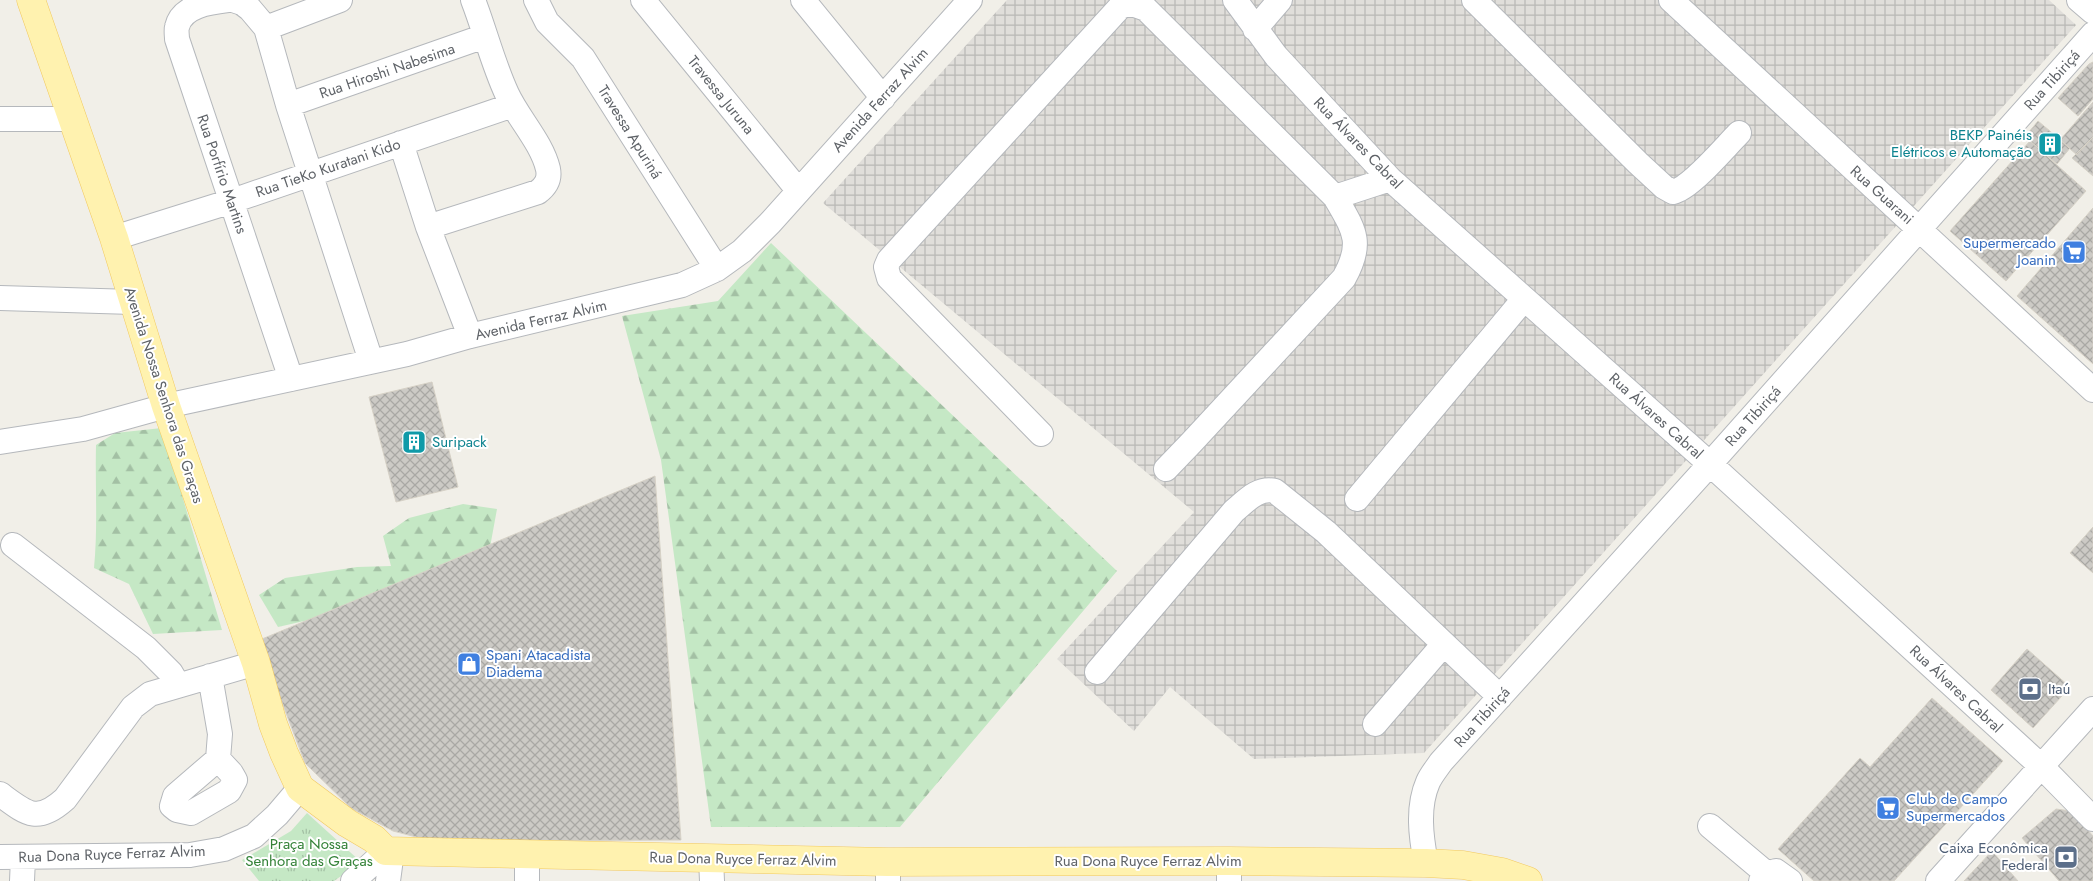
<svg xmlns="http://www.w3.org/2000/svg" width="2093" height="881" font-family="Jost,sans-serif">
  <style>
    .industrial { fill: url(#industrial-grid) }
    .forest { fill: url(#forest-firs) }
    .park { fill: url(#park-tufts) }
    .building { fill: url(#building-cross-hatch); stroke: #d6d1c6 }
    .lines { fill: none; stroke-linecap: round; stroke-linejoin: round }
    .minor-casing { stroke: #b5b8bc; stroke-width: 26 }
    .major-casing { stroke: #f2c960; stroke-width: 29 }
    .minor { stroke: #fff; stroke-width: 24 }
    .major { stroke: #fff2af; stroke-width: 28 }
    .labels { text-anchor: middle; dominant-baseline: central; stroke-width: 4; stroke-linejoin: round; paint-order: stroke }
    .street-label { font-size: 15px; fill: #5f6368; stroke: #fff }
    .culture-label { font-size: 15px; fill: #0d838f; stroke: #fff; text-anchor: end }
    .shop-label { font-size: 15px; fill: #366cbe; stroke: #fff; text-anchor: start }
    .service-label { font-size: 15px; fill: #4e5e75; stroke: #fff; text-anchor: start }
    .park-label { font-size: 15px; fill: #348238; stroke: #fff }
  </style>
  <defs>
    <pattern id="industrial-grid" width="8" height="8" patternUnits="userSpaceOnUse" patternTransform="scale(1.25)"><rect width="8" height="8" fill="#e0deda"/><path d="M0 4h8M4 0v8" fill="none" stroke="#b9b8b5"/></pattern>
    <pattern id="forest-firs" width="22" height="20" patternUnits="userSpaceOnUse" patternTransform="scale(1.25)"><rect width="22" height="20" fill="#c5e8c5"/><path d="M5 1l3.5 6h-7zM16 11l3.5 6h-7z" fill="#a3c0a4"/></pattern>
    <pattern id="park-tufts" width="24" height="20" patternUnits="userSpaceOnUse" patternTransform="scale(1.25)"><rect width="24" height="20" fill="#c5e8c5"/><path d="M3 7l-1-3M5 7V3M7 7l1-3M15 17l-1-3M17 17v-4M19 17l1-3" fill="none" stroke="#a3c0a4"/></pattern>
    <pattern id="building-cross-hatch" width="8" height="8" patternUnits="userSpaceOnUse" patternTransform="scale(1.25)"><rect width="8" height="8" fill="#cccac5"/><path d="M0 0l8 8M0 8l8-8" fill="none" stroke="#a9a8a4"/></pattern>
  </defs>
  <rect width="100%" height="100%" fill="#f1efe8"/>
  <path class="industrial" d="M1007,0H2049L2076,25L1424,753L1254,759L1170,687L1134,731L1057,659L1194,512L823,203Z"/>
  <path class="forest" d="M771,243L1117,571L900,827H711L661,460L622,316L718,301Z
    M162,428L222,630L153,634L129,584L94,568C98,527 95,487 96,445L115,433Z
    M463,504L497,509L484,580L278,627L259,595L285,578L357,567L391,566L383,536L409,518Z"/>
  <path class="park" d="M307,813L361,862L334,881H259L242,860L291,831Z"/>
  <path class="building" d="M2093,62V99L2078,116L2058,98L2089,64Z
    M2093,102V137L2077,155L2060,140Z
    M2038,121L2070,148L2057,164L2030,141L2024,138Z
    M2093,137V176L2072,158Z
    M2030,141L2086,191L2006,281L1950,231Z
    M2093,208V364L2017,296Z
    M432,382L458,487L396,502L369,397Z
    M655,476L681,840L432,841L393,831L351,808L305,763L277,689L262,639Z
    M2093,527V573L2070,553Z
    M2027,649L2070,687L2033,728L1991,690Z
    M1932,698L2003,761L1894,881H1814L1778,849L1860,758L1870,767Z
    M2056,809L2071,811L2093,836V881H2059L2022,838Z
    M1992,851L2018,881H1964Z"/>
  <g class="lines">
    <g class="minor-casing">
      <path id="minor" d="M229,0C212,2 182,5 177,27C176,30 177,36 177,39L291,379
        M233,0L242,3L250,9L266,28L288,105L371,361
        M536,0L547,22L583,58L717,269
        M643,0L798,190
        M803,0L883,98
        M1235,0L1276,56L1390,179L1710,464L2042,767L2093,819
        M1474,0L1638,163L1664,187L1673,192C1691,188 1724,148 1739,133
        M1671,0L2093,390
        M2079,0L2093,12
        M266,28L340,0
        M1255,29L1280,0
        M288,105L485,36
        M0,119H73
        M401,143L428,227L470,336
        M428,227L538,192C546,186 550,179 548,169C542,143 518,118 507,94C493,64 485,31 473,0
        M114,238L232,201L513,105
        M0,298L133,302
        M1041,434L889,278L886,267L889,260L1121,6L1132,4L1146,9L1335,197L1390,179
        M0,442L83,429L166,406L407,354L470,336L682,285L717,269L742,251L770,223L970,0
        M1166,469L1191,443L1344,278C1364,242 1354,230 1335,197
        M1357,499L1524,299
        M13,545L146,648L171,673L178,685
        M1097,672L1234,511C1246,501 1258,487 1275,491L1326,532L1500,697
        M210,676L220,734L218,759L175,796L172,806L177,810L191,813L229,791L235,780L231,773L218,759
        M1375,724L1443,645
        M0,794C27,814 37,824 65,799L133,707L150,694L256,663
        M1710,826L1767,874
        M527,855V881
        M0,857L190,855L224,849L254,836L277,815L300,788
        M711,859L712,881
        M888,862V881
        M1426,863C1421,837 1417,807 1428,782C1431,775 1437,768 1441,762L1710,464L2093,34
        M22,881L23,858
        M353,881L386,851
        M388,881L392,851
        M1229,881V861
        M1761,881L1767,874L1776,871L1790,881
        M1938,881L2093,709"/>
    </g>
    <g class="major-casing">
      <path id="major" d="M31,0L114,238L166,406L256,663L273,724L284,753L300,788L347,823L374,839L386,851L888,862L1229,861L1426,863L1463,865L1502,872L1528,881"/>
    </g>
    <use href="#minor" class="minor"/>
    <use href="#major" class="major"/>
  </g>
  <defs>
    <g id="building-square" transform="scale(1.25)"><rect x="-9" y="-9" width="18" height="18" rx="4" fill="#0f9aa8" stroke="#fff"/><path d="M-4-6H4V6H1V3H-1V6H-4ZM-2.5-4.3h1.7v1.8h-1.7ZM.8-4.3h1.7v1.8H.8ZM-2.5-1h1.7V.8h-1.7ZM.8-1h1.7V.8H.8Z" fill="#fff"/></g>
    <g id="supermarket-square" transform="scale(1.25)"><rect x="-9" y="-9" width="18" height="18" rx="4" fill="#3f7fe0" stroke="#fff"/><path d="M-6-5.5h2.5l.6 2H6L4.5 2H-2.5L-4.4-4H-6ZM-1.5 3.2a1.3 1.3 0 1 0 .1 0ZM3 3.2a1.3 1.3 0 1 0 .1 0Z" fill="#fff"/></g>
    <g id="shop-square" transform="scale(1.25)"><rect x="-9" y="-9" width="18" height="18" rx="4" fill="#3f7fe0" stroke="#fff"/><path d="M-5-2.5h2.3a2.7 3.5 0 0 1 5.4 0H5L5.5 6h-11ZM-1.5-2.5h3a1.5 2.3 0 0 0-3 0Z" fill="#fff"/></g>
    <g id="bank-square" transform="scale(1.25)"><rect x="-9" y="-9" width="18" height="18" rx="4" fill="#5c6f8a" stroke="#fff"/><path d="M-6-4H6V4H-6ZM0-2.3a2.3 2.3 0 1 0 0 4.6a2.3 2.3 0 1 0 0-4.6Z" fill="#fff"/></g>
  </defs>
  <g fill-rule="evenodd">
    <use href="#building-square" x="2050" y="144"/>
    <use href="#supermarket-square" x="2074" y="252"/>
    <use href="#building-square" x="414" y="442"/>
    <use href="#shop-square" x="469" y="664"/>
    <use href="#bank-square" x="2030" y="689"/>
    <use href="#supermarket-square" x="1888" y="808"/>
    <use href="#bank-square" x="2066" y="857"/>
  </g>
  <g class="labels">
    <g class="street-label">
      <text transform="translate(387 71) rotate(-19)">Rua Hiroshi Nabesima</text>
      <text transform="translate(2052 80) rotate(-48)">Rua Tibiriçá</text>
      <text transform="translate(721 95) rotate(51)">Travessa Juruna</text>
      <text transform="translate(880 100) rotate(-48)">Avenida Ferraz Alvim</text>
      <text transform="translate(630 132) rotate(58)">Travessa Apuriná</text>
      <text transform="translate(1358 143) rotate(46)">Rua Álvares Cabral</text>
      <text transform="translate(328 168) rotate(-19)">Rua TieKo Kuratani Kido</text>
      <text transform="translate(222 174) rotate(71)">Rua Porfírio Martins</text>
      <text transform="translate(1882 195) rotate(42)">Rua Guarani</text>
      <text transform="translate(541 320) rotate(-13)">Avenida Ferraz Alvim</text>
      <text transform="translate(164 395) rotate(72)">Avenida Nossa Senhora das Graças</text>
      <text transform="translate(1656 416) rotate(42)">Rua Álvares Cabral</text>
      <text transform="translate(1753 416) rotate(-48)">Rua Tibiriçá</text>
      <text transform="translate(1956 689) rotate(43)">Rua Álvares Cabral</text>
      <text transform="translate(1482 717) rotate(-48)">Rua Tibiriçá</text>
      <text transform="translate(112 854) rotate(-2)">Rua Dona Ruyce Ferraz Alvim</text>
      <text transform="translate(743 859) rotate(1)">Rua Dona Ruyce Ferraz Alvim</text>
      <text x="1148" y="861">Rua Dona Ruyce Ferraz Alvim</text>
    </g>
    <g class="culture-label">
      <text x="2032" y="135">BEKP Painéis<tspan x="2032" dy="17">Elétricos e Automação</tspan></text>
      <text x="432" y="442" text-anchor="start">Suripack</text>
    </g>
    <g class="shop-label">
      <text x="2056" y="243" text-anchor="end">Supermercado<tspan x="2056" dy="17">Joanin</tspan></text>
      <text x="486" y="655">Spani Atacadista<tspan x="486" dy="17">Diadema</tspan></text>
      <text x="1906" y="799">Club de Campo<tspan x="1906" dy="17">Supermercados</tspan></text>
    </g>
    <g class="service-label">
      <text x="2048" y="689">Itaú</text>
      <text x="2048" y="848" text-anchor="end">Caixa Econômica<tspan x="2048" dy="17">Federal</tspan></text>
    </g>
    <g class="park-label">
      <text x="309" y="844">Praça Nossa<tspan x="309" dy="17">Senhora das Graças</tspan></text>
    </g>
  </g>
</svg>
